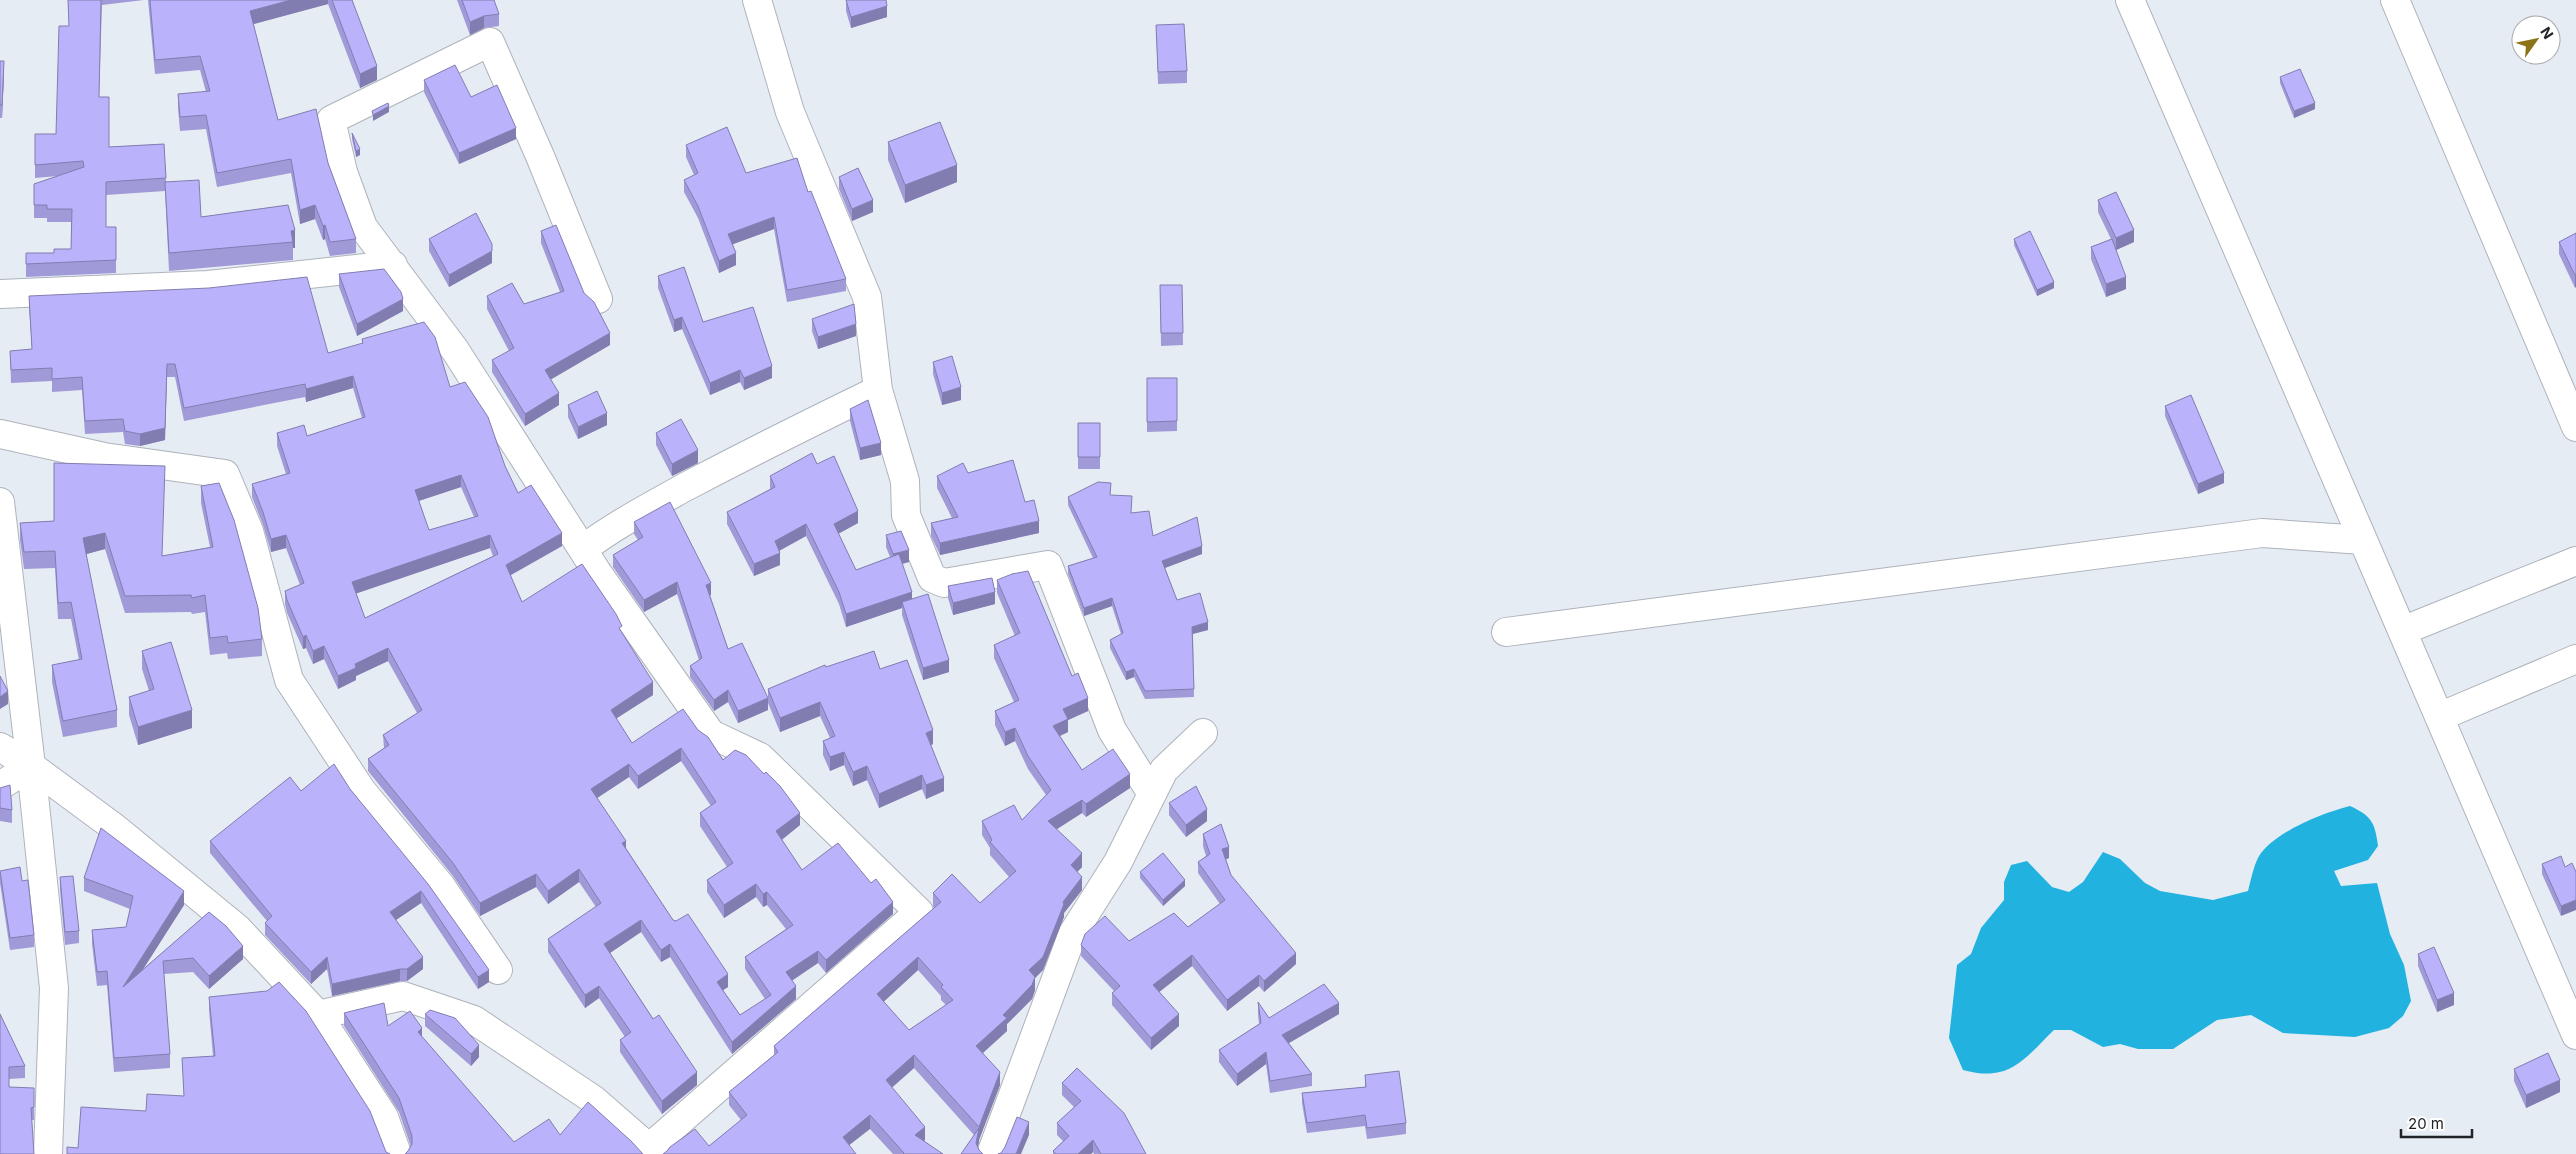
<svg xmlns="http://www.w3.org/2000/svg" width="2576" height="1154" font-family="Inter,sans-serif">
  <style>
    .water { fill: #21b2df }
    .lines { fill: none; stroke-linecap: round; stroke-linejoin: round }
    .minor-casing { stroke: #aeb3bb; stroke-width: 30 }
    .minor { stroke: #fff; stroke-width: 28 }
    .wall { fill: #a09ad9; fill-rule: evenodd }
    .shaded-wall { fill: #827db0 }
    .building { fill: #bab3fc; stroke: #827db0; fill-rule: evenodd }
  </style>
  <rect width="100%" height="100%" fill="#e6ecf4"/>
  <path class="water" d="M2350,806C2372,816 2375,823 2378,846L2368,860L2334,871L2341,886L2377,883L2390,934L2404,965L2411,1001L2403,1016L2389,1028L2355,1037L2283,1033L2251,1015L2217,1020L2173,1049H2138L2120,1044L2103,1047L2071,1030H2054C2024,1059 2010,1083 1963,1070L1949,1038L1957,965L1971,954L1981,928L2004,900V882L2011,865L2027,861L2052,887L2069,892L2083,882L2103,852L2120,859L2145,883L2160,891L2213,900L2248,891C2251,880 2253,868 2258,858C2271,833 2325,812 2350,806Z"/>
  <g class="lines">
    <g class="minor-casing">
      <path id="minor" d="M757,0L790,112L867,297L878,390L905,481L906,515L932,578L944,583L1048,565L1112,730L1152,794
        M2130,0L2363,540
        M2395,0L2576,427
        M0,294L208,285L393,265
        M598,299L540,156L490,42L331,120L343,172L363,227L455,350L597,572L711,734L760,757L919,912L649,1148
        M0,434L104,457L225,474L249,531L289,680L362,791L441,886L498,970
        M0,502L31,766L54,988L48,1154
        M583,549C615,525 651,506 687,486C750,453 814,421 878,390
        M2402,631L2576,561
        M1506,632L2262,533L2363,540L2576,1035
        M2439,717L2576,659
        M0,747L31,766L115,828L237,928L318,1015L384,1117L397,1154
        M0,786L31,766
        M318,1015L403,996L474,1020L594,1100L656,1154
        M991,1154L1073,933L1118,862L1164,770L1203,733"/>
    </g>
    <use href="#minor" class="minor"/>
  </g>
  <path class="wall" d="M68,0H144L102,5L99,97L109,147L164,144L166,181L201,217L288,205L295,248H293V260L169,271L165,191L106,195V227H116V273L26,277V253H54L71,249V222H47V218H34V184L58,176L35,178V134H56L69,26Z
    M148,0H352L377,80L360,88L328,4L253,24L278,120L328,163L356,239V253L330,256L325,239L323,240L315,219L300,224L291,173L217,187L206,129L180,131L178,108V94L206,92L200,70L155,74Z
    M457,0H494L499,14V26L484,28L470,35Z
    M846,0L887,17L851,28L846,11Z
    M1156,25L1187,71V83L1158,84Z
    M0,61L4,74L2,118H0Z
    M2280,77L2315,109L2294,118L2280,83Z
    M424,80L471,97L516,139L459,164L424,92Z
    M352,133L360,155L356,157L352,139Z
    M888,142L957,182L905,203L888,160Z
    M686,145L746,173L808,192L846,279V291L787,302L774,229L733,244L736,265L719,273L698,218L684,192V180L694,175L686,157Z
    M839,177L873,212L852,221L839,189Z
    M2098,200L2134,242L2116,250L2126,289L2106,297L2091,259V247L2111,239L2098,212Z
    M541,231L584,293L610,345L550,379L559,405L525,426L492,372V360L509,351L487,309V296L524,304L560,292L541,243Z
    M2576,233L2575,288L2559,254V242Z
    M429,239L492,263L449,287L429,251Z
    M2014,239L2054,288L2037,296L2014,245Z
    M339,274L403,311L357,336L339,287Z
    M658,276L703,322L772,378L744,390L740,382L710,395L682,329L674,332L658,288Z
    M1160,285H1182L1183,345L1161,346Z
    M29,296L328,353L362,344V339L450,387L505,466L518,493L562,546L510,575L522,602L622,633L653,695L616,718L632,743L698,730L723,760L800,825L782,840L802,870L893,914L826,973L818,963L792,981L796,999L732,1054L670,957L661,962L641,932L610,953L697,1085L662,1114L620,1052V1040L625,1037L599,998L585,1008L548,952V939L596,907L579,882L548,904L536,887L480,916L453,876L368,771V759L384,748L383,735L417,713L388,661L356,676V680L338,689L324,659L313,664L306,648L303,649L287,613L285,604V591L300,585L286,548L271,552L263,525L252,497V484L286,474L277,446V433L307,436L362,418L353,388L306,402L305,397L184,421L175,377H167L165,440L140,446L125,444L123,432L85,434L82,390L52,392V381L11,383L10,351L32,349L29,308ZM461,487L474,517L429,530L419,501ZM490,548L493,556L365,618L356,593ZM681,761L711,806L700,813V826L727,867L707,880V892L724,918L756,897L763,907L767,905L786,929L745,957V969L765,999L740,1015L723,990L728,987L673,920L626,848L597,798L629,777L638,789Z
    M812,319L856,336L818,349L812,331Z
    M933,362L961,400L942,405L933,374Z
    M1147,378H1177V431L1147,432Z
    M568,405L607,425L578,439L568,417Z
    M2165,406L2224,483L2198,494L2165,416Z
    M850,409L881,455L860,460L850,421Z
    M1078,423H1100V469H1078Z
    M656,433L698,463L672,476L656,445Z
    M54,463L163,556L210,547L201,503V486L262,639V656L228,659L227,653L210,655L205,612L192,614L191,612L125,613L105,549L86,554L117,710V727L63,737L52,682V665L79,660L71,619H58L55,568L24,569L20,540V523L54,521Z
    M817,464L858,523L838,534L856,570L890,557L886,547V535L909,562L902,564L912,599L949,672L923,680L902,615V608L846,627L839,604L806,536L779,551L780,565L754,576L727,524V512L770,489V476Z
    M968,473L1025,502L1039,533L940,555L931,536V523L952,518L937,488V476Z
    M1111,495L1131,513L1153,536L1202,554L1165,568L1177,600L1208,630L1193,634L1194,697L1145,699L1134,677L1126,680L1110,648V640L1121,634L1112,606L1084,616L1068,574V566L1093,558L1068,505V497Z
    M634,522L711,595H710L728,649L768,710L738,723L728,702L714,711L690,677V666L699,660L677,594L644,612L613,567V555L638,540L634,534Z
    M997,580L1072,676L1088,711L1068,720V732L1060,736L1082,770L1130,788L1086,817L1082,813L1056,829L1082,867L1077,872L1082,890L1064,913V917L1043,970L1035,978V990L1032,999L1007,1024V1031L983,1053L1000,1085L979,1140L978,1148L979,1150L961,1154L974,1135L914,1068L892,1087L925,1140L924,1141L943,1154H893L870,1129L709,1146L741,1120L729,1105V1092L774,1055V1046L934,908L933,906V893L980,903L1009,877L990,855V848L982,835V821L1022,820L1046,795L1028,769L1015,741L1005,746L995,725V711L1014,702L994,658V645L1015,636L997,593ZM918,970L941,996V1000L946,1005L909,1030L883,1002Z
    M948,586L995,604L953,615L948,598Z
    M142,651L192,728L138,745L129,715V697L149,691L142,669Z
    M826,667L880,669L933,744L931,745L944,791L926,799L922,789L879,808L867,780L853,786L844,765L830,771L823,755V741L830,738L820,716L780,732L768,703V689Z
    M0,788L12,810V823L0,821Z
    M350,789L489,982L478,989L421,903L396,920L423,969L407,981H400L332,996L327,969L311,984L265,935V923L267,921L210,853V841L301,791Z
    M1169,803L1207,821L1186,837L1169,815Z
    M1203,834L1229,858L1226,859L1231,875L1296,964L1264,992L1259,986L1227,1011L1192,966L1159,992L1179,1026L1151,1050L1112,1005V993L1114,991L1081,956V945L1129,941L1188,927L1220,904L1198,873V862L1206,856L1203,846Z
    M2542,864L2565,867L2561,916L2542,874Z
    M0,871L22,881L34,935V947L10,950L0,883Z
    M1140,872L1185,886L1163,906L1140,878Z
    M60,877L79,931V943L65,945L60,890Z
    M84,878L184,905L142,970L209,912L243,959L209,989L193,972L164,974L170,1054V1068L114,1072L107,985L97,986L92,944V930L126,927L130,909L84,891Z
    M2418,954L2454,1005L2437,1012L2418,966Z
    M209,997L370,1111L78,1148L146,1111L184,1096L182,1058L213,1056L209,1010Z
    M1258,1002L1269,1018L1339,1014L1289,1043L1312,1074V1086L1270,1093L1266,1064L1237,1086L1219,1062V1050L1259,1024L1258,1014Z
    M344,1013L422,1037L514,1142L560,1135L643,1154L408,1151L411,1147L399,1112L344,1026Z
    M0,1014L25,1066V1078L9,1079V1087L34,1101V1120H32L0,1154Z
    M425,1014L479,1057L471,1066L425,1026Z
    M2514,1069L2560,1092L2526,1108L2514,1081Z
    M1365,1075L1406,1123V1134L1367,1139L1365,1126L1307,1133L1302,1103V1093L1365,1087Z
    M1062,1083L1146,1154H1094L1093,1152L1091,1154H1053V1151L1063,1141L1057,1135V1123L1074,1107L1062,1095Z"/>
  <path class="shaded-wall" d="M291,0H328V4L250,25V11Z
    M887,6V17L851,28V17Z
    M484,16V28L470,35V22Z
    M4,61V74L2,118V105Z
    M377,66V80L360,88V74Z
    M2315,103V109L2294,118V111Z
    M389,106V112L373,121V115Z
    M516,128V139L459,164V153Z
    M360,149V155L356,157V151Z
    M957,165V182L905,203V185Z
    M873,200V212L852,221V209Z
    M315,205V219L300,224V210Z
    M774,217V229L728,246V234Z
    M325,225V239L323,240V226Z
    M295,230V248H293L291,231Z
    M2134,230V242L2116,250V238Z
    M492,251V263L449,287V275Z
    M736,253V265L719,273V261Z
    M2575,275H2576V287L2575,288Z
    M2126,277V289L2106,297V284Z
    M2054,282V288L2037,296V290Z
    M403,299V311L357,336V324Z
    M682,317V329L674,332V320Z
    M856,324V336L818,349V337Z
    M610,333V345L545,383V370Z
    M167,364L165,440L140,446V434Z
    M772,366V378L744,390V378Z
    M740,370V382L710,395V383Z
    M353,376V388L306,402V389Z
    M961,387V400L942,405V393Z
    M559,393V405L525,426V414Z
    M607,413V425L578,439V427Z
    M881,443V455L860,460V448Z
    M698,450V463L672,476V464Z
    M2224,473V483L2198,494V484Z
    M461,475V487L415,502V490Z
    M858,511V523L834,536V524Z
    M1039,521V533L940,555V543Z
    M806,524V536L775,553V541Z
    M105,533V549L83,555V538Z
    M562,533V546L506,578V565Z
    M286,535V548L271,552V539Z
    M490,535V548L352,595V582Z
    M1202,546V554L1162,569V561Z
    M909,550V562L893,566V554Z
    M780,553V565L754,576V564Z
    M677,582V594L644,612V600Z
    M711,583V595L706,597V585Z
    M912,592V604L902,602V608L846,627V614Z
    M995,592V604L953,615V603Z
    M1112,598V606L1084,616V608Z
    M1208,622V630L1192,634V627Z
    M306,635V648L303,649V637Z
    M324,646V659L313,664V651Z
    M388,648V661L356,676V680L338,689V676L355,664Z
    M949,660V672L923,680V668Z
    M1134,669V677L1126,680V672Z
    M653,682V695L611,722V710Z
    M728,690V702L714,711V700Z
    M8,691V704L0,709V697Z
    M768,698V710L738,723V711Z
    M1088,698V711L1068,720V732L1053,739V726L1063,709Z
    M820,702V716L780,732V718Z
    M192,710V728L138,745V727Z
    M1015,728V741L1005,746V732Z
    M933,730V744L926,747V733Z
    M681,748V761L638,789V776Z
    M844,752V765L830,771V757Z
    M629,764V777L591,802V789Z
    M867,766V780L853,786V772Z
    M1130,774V788L1086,817V804Z
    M922,775V789L879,808V794Z
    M944,778V791L926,799V785Z
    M1082,800V813L1048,835V821Z
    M1207,809V821L1186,837V825Z
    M800,813V825L776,844V831Z
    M626,841V854L622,843Z
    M1229,847V858L1222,861V849Z
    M1082,853V867L1071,878V865Z
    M579,869V882L548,904V891Z
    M536,874V887L480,916V903Z
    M1082,877V890L1064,913V917L1043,970L1035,978V990L1032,999L1007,1024V1031L976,1059V1046L1003,1015L1029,970L1063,902Z
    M1185,880V886L1163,906V900Z
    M756,884V897L724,918V905Z
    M184,891V905L123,1001V987Z
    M421,891V903L390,924V912Z
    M767,892V905L763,907V894Z
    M2576,900V910L2561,916V906Z
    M893,902V914L826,973V960Z
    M641,920V932L604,957V944Z
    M670,944V957L661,962V950Z
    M243,946V959L209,989V976Z
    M818,951V963L786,984V972Z
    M1296,953V964L1264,992V981Z
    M1192,955V966L1153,997V985Z
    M327,957V969L311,984V972Z
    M423,957V969L407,981V969Z
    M918,957V970L877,1008V994Z
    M400,969V981L332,996V984Z
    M489,970V982L478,989V977Z
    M728,974V987L717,994V982Z
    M1259,975V986L1227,1011V1000Z
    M599,986V998L585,1008V995Z
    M796,986V999L732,1054V1042Z
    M2454,993V1005L2437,1012V1000Z
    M1339,1003V1014L1282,1047V1035Z
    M1179,1014V1026L1151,1050V1038Z
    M422,1028V1041L418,1032Z
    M479,1045V1057L471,1066V1054Z
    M1266,1052V1064L1237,1086V1074Z
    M914,1055V1068L886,1093V1080Z
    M697,1072V1085L662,1114V1101Z
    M1000,1072V1085L979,1140V1127Z
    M2560,1080V1092L2526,1108V1095Z
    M870,1115V1129L843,1150V1137Z
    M1029,1122V1135L1021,1154H1016Z
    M925,1127V1140L915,1148V1135Z
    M979,1128V1142L976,1154V1143Z
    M1093,1140V1152L1091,1154H1078Z"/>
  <path class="building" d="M68,0H101L99,97H109V147L164,144L166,178L106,182V227H116V260L26,264V253H54V249H71L72,209H47V205H34V184L84,167L83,161L35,165V134H56L59,26H69Z
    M150,0H291L250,11L278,120L316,109L328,163L356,239L330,242L325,225L323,226L315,205L300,210L291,159L217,173L206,115L180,117L178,94L210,91L200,56L155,60Z
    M332,0H352L377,66L360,74Z
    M462,0H494L499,14L484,16L470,22Z
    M846,0H886L887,6L851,17Z
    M1184,24L1187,71L1158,72L1156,25Z
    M0,61H4L2,105H0Z
    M455,65L471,97L497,85L516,128L459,153L424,80Z
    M2300,69L2315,103L2294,111L2280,77Z
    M388,103L389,106L373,115L372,111Z
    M940,122L957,165L905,185L888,142Z
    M727,127L746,173L797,158L808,192L811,191L846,279L787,290L774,217L728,234L736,253L719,261L698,206L684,180L698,173L686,145Z
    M352,133L360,149L356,151Z
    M858,168L873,200L852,209L839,177Z
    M199,180L201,217L288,205L295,230L291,231L293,242L169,253L165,182Z
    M2116,192L2134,230L2116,238L2098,200Z
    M476,213L492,244V251L449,275L429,239Z
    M556,225L584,293L594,302L610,333L545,370L559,393L525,414L492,360L514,348L487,296L512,283L524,304L564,291L541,231Z
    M2030,231L2054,282L2037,290L2014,239Z
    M2576,233V275H2575L2559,242Z
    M2112,239L2126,277L2106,284L2091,247Z
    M684,267L703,322L753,307L772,366L744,378L740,370L710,383L682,317L674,320L658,276Z
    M384,269L401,292L403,299L357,324L339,274Z
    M307,277L328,353L363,343L362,339L424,322L435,337L450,387L465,382L488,417L505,466L518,493L531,485L562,533L506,565L522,602L582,564L616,614L622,626L619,628L653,682L611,710L632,743L683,709L698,730L708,737L723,760L735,750L746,755L764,774L766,772L780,786L800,813L776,831L802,870L838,843L871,883L876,879L893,902L826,960L818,951L786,972L796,986L732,1042L670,944L661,950L641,920L604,944L653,1019L659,1015L697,1072L662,1101L620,1040L631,1032L599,986L585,995L548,939L601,903L579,869L548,891L536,874L480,903L453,863L368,759L389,745L383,735L422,710L388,648L355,664L356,668L338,676L324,646L313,651L306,635L303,637L287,600L285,591L304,583L286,535L271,539L263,512L252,484L290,473L277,433L304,425L307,436L365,417L353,376L306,389L305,384L184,408L175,364H167L165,428L140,434L125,431L123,419L85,421L82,377L52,379V368L11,370L10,351L32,349L29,296L209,288ZM461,475L478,516L429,530L415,490ZM490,535L498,554L365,618L352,582ZM681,748L716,802L700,813L733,863L707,880L724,905L756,884L763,894L767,892L793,925L745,957L771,995L740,1015L717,982L728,974L688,914L676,921L673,920L622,843L626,841L591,789L629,764L638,776Z
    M1160,285H1182L1183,333H1161Z
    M854,304L856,324L818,337L812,319Z
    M952,356L961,387L942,393L933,362Z
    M1147,378H1177V421L1147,422Z
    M597,391L607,413L578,427L568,405Z
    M2191,395L2224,473L2198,484L2165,406Z
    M868,400L881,443L860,448L850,409Z
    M681,419L698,450L672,464L656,433Z
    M1078,423H1100V457H1078Z
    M812,453L817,464L834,456L858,511L834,524L856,570L899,554L912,592L846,614L839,592L806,524L775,541L780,553L754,564L727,512L775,487L770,476Z
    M1013,460L1025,502L1034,500L1039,521L940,543L931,523L958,517L937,476L963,463L968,473Z
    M54,463L165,466L162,556L213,547L201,486L219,483L234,520L258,608L262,639L228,643L227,636L210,638L205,595L192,598L191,595L125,596L105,533L83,538L117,710L63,721L52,665L82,659L71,602L58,603L55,551L24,552L20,523L54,521Z
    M1098,482L1111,483L1110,495L1132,496L1131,513L1149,511L1153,536L1197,517L1202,546L1162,561L1177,600L1200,593L1208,622L1192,627L1194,689L1145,691L1134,669L1126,672L1110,640L1123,633L1112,598L1084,608L1068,566L1097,557L1068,497Z
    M670,502L711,583L706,585L728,649L742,643L768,698L738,711L728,690L714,700L690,666L702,658L677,582L644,600L613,555L643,537L634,522Z
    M901,531L909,550L893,554L886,535Z
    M1028,571L1072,676L1078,673L1088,698L1063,709L1068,719L1053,726L1082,770L1113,749L1130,774L1086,804L1082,800L1048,821L1082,853L1071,865L1082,877L1063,902L1064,904L1043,957L1029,970L1035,977L1032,985L1003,1015L1007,1018L976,1046L1000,1072L979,1127L914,1055L886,1080L925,1127L915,1135L943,1154H903L904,1153L870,1115L843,1137L856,1154H663L667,1151L670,1147L695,1129L709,1146L747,1115L729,1092L778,1052L774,1046L941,902L933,893L952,874L980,903L1016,871L990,842L992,840L982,821L1014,805L1022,820L1051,790L1028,756L1015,728L1005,732L995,711L1019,700L994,645L1020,633L997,580L1012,574ZM918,957L943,985L941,987L953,1000L909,1030L877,994Z
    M992,578L995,592L953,603L948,586Z
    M928,594L949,660L923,668L902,602Z
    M171,642L192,710L138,727L129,697L154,689L142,651Z
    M874,651L880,669L907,660L933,730L926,733L944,778L926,785L922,775L879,794L867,766L853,772L844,752L830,757L823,741L835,736L820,702L780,718L768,689L825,665L826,667Z
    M0,676L8,691L0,697Z
    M334,764L350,789L428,884L489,970L478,977L421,891L390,912L423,957L407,969H400L332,984L327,957L311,972L265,923L272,916L210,841L290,777L301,791Z
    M10,785L12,810L0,808V788Z
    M1196,786L1207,809L1186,825L1169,803Z
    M1221,824L1229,847L1222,849L1231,875L1296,953L1264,981L1259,975L1227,1000L1192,955L1153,985L1179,1014L1151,1038L1112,993L1120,986L1081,945L1085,934L1105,916L1129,941L1174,913L1188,927L1225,900L1198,862L1210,854L1203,834Z
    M101,828L184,891L123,987L209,912L226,926L243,946L209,976L193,958L163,961L170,1054L114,1058L107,971L97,972L92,930L126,927L133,896L84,878Z
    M1163,853L1185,880L1163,900L1140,872Z
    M2561,856L2565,867L2572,863L2576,872V900L2561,906L2542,864Z
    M20,867L22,881L28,880L34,935L10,938L0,871Z
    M73,876L79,931L65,932L60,877Z
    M2434,947L2454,993L2437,1000L2418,954Z
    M279,982L306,1011L370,1111L386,1152L390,1154H67V1147L78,1148L81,1107L146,1111L147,1094L184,1096L182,1058L215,1056L209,997L267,991Z
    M1324,984L1339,1003L1282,1035L1312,1074L1270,1081L1266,1052L1237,1074L1219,1050L1261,1023L1258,1002L1269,1018Z
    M384,1003L388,1026L410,1011L422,1028L418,1032L514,1142L549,1119L560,1135L588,1102L631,1141L643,1154H405L408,1151L412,1144V1136L399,1098L344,1013Z
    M430,1010L455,1018L479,1045L471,1054L425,1014Z
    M0,1014L25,1066L9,1067V1087L34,1088V1107L31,1108L34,1154H0Z
    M2548,1053L2560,1080L2526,1095L2514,1069Z
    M1077,1068L1124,1113L1146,1154H1101L1093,1140L1078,1154H1056L1053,1151L1069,1136L1057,1123L1081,1101L1062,1083Z
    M1399,1071L1406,1123L1367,1128L1365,1115L1307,1123L1302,1093L1366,1087L1365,1075Z
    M1017,1117L1029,1122L1016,1154H998L1001,1153L1005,1147Z
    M979,1128L976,1143L979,1150L983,1154H961Z"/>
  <g transform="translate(2536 40) rotate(57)"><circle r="24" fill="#ffffff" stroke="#a6a7a8"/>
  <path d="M0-4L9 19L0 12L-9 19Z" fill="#8d7317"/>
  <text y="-8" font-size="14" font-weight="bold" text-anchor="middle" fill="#212326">N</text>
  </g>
  <path d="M2401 1129v8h71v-8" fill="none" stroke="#212326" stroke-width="2.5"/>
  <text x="2408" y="1129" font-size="15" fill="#212326" stroke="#ffffff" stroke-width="4" paint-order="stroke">20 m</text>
</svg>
